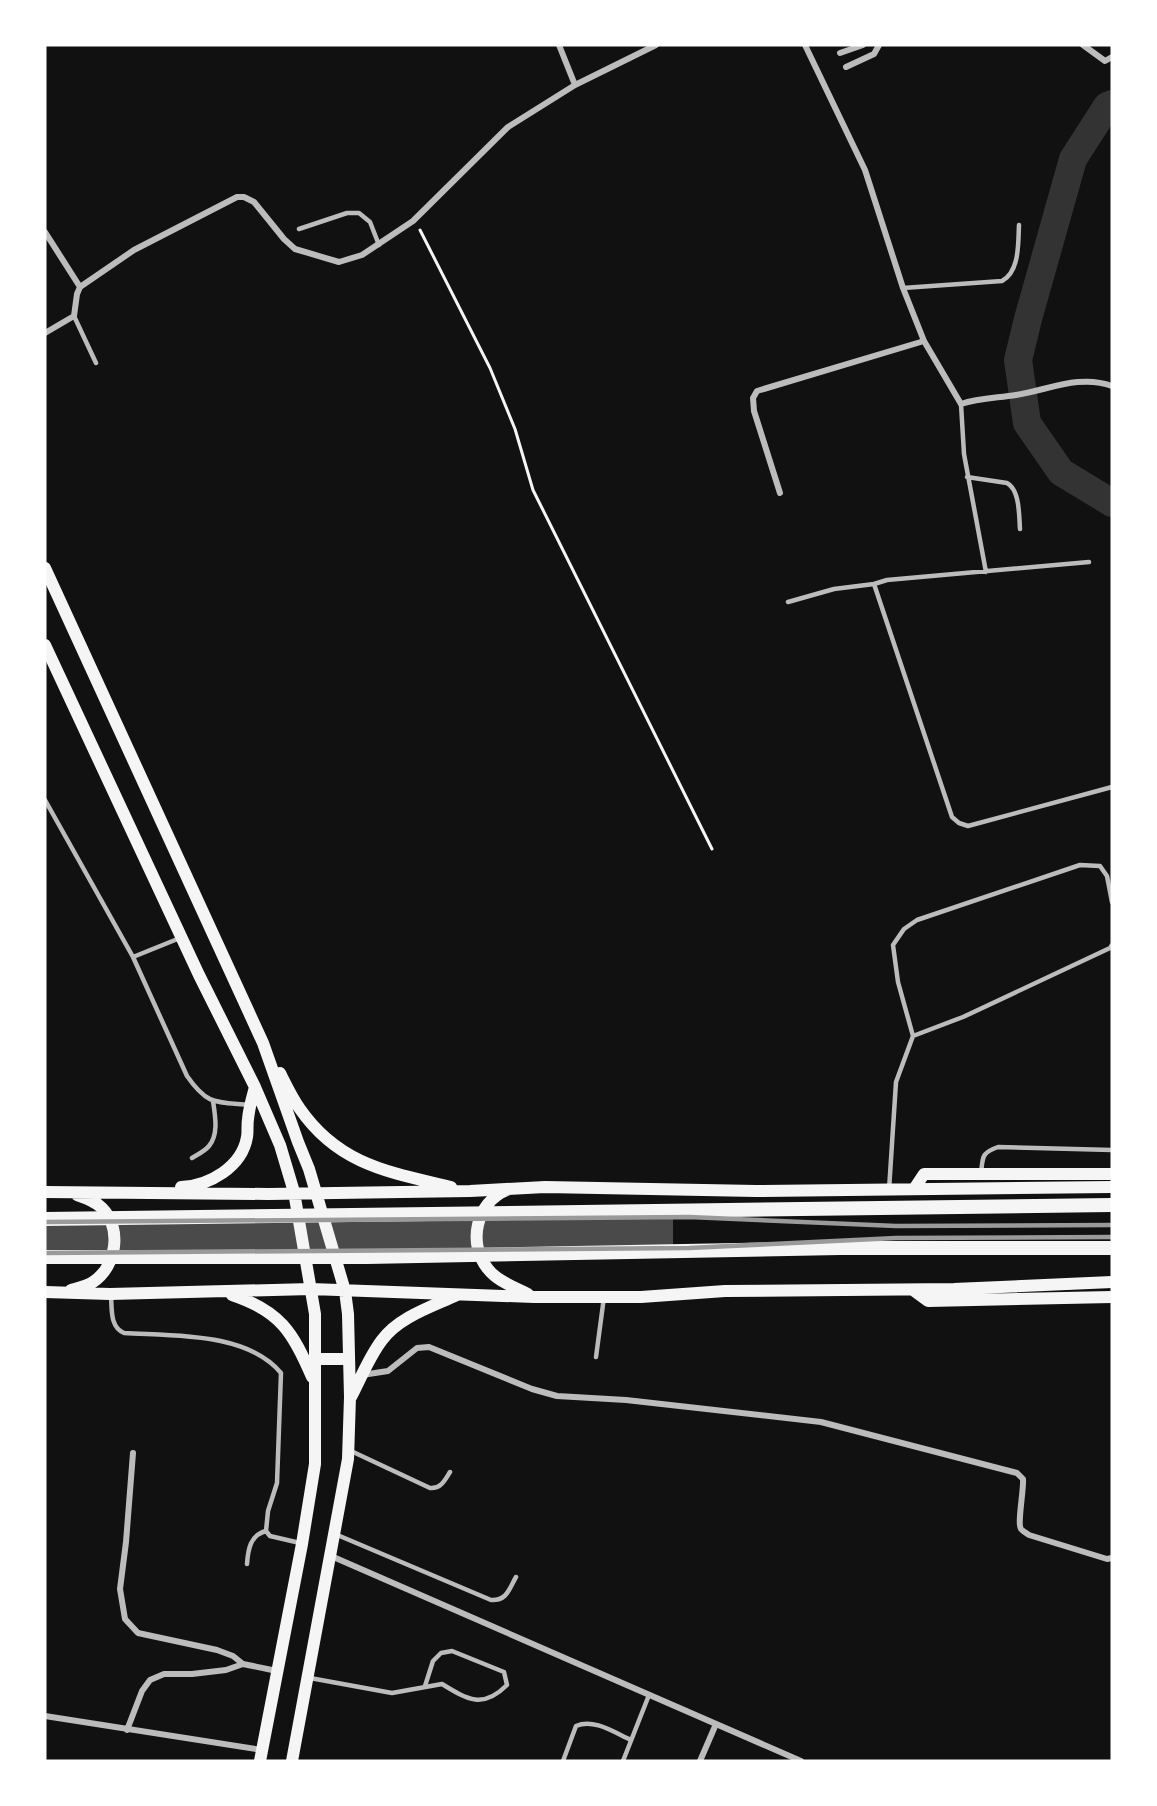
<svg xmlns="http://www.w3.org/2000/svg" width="1157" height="1806" font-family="Mulish,sans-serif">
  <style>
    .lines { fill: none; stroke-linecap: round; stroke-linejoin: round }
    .river { stroke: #333; stroke-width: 28 }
    .building { fill: #4a4a4a }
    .path { stroke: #f5f5f5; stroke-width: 3 }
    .service { stroke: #bcbcbc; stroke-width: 4.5 }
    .minor { stroke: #bcbcbc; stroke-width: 6 }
    .secondary { stroke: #f5f5f5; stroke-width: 12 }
    .primary { stroke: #f5f5f5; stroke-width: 14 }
    .rail { stroke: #9a9a9a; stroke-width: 4.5 }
  </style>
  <rect width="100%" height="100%" fill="#111"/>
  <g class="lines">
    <path class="river" d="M1112,104L1107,106L1073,159L1028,319L1018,360L1027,423L1061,472L1112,503"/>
  </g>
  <path class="building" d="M673,1211V1256L45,1261V1216Z"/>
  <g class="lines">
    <path class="path" d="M420,230L490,368L515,429L533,490L712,849"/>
    <path class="service" d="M299,229L347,213H359L370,222L379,245
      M903,288L1002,281C1020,271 1018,243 1019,225
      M74,316L96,363
      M961,404L964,454L986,572
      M967,477L1007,483C1020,490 1019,516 1020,529
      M1089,562L887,580L874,584L952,817L959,823L968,826L1112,787
      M788,602L834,589L874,584
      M45,800L133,957L187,1076C208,1106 216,1102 250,1105
      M133,957L180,938
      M913,1036L963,1017L1110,948L1112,945
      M192,1158C197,1155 205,1151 209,1146C219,1134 215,1115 213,1101
      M981,1173C983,1157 981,1153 998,1147L1112,1150
      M889,1190L896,1082L913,1036L898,982L893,945L904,929L917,920L1080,865L1100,866L1107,876L1112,902
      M111,1296C112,1310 110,1327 124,1333C173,1336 247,1332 281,1373L277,1483L268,1511L266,1531L270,1536L300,1543
      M596,1357L604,1297
      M351,1451L430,1488C441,1489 445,1480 450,1472
      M335,1534L491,1600C507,1601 509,1589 516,1577
      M247,1564C248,1550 250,1535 266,1531
      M310,1678L392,1693L442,1684C468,1700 483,1709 507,1685L504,1672L452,1651L441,1653L433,1661L425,1686
      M563,1761L576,1726C594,1718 615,1733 631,1740
      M623,1761L649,1695"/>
    <path class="minor" d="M559,45L575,85
      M805,45L865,170L903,288L924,341L961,404C979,398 998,398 1016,395C1048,390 1080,374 1112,386
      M1083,45L1105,61L1112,57
      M840,53L863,45
      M846,67L874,54L879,45
      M45,232L80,287
      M45,333L74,316L77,294L80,287L134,250L237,197H244L254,202L284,239L295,249L339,262L362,255L413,221L508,127L575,85L656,45
      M780,493L754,411L753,398L757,391L924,341
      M362,1375L388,1371L417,1348L429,1347L532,1389L557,1396L626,1400L821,1422L1017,1473L1023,1479C1024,1489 1017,1524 1021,1529C1021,1530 1028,1534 1029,1535L1107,1559L1112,1558
      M133,1453L126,1542L120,1589L125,1619L138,1633L217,1650L233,1656L243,1664
      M331,1556L801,1761
      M45,1716L262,1750
      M127,1730L142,1691L150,1680L164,1674H192L226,1670L243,1664L277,1671
      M700,1761L716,1724"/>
    <path class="secondary" d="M45,568L263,1043L298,1142L309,1169L345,1291L348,1314L350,1397L348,1459L292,1761
      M45,645L199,975L255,1087L280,1145L294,1192L315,1314V1464L302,1544L260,1761
      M280,1073C286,1085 292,1098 300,1109C339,1165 389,1172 451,1187
      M181,1187C209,1186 242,1167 247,1137C248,1132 247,1125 248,1119C249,1108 252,1098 255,1087
      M914,1189L924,1174H1112
      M507,1190C476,1202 467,1244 488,1269C497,1281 514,1287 528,1294
      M45,1192L268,1194L470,1191L545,1187L756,1191L1112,1187
      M71,1290C78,1288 87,1286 93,1282C117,1266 122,1228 102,1208C95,1201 86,1198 77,1195
      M913,1290L928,1301L1112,1297
      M45,1292L110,1294L311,1289L534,1297H641L725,1291L954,1289L1112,1282
      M232,1295C280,1311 293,1332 312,1377
      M314,1359H349
      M351,1397C361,1378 369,1357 382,1340C399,1317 431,1307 457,1295"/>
    <path class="primary" d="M45,1219L1112,1205
      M45,1257H367L840,1248H1112"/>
    <path class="rail" d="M45,1222L689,1217L896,1226L1112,1225
      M45,1253L689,1248L896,1238L1112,1237"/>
  </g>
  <rect width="1157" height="1806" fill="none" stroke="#ffffff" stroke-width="93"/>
</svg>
